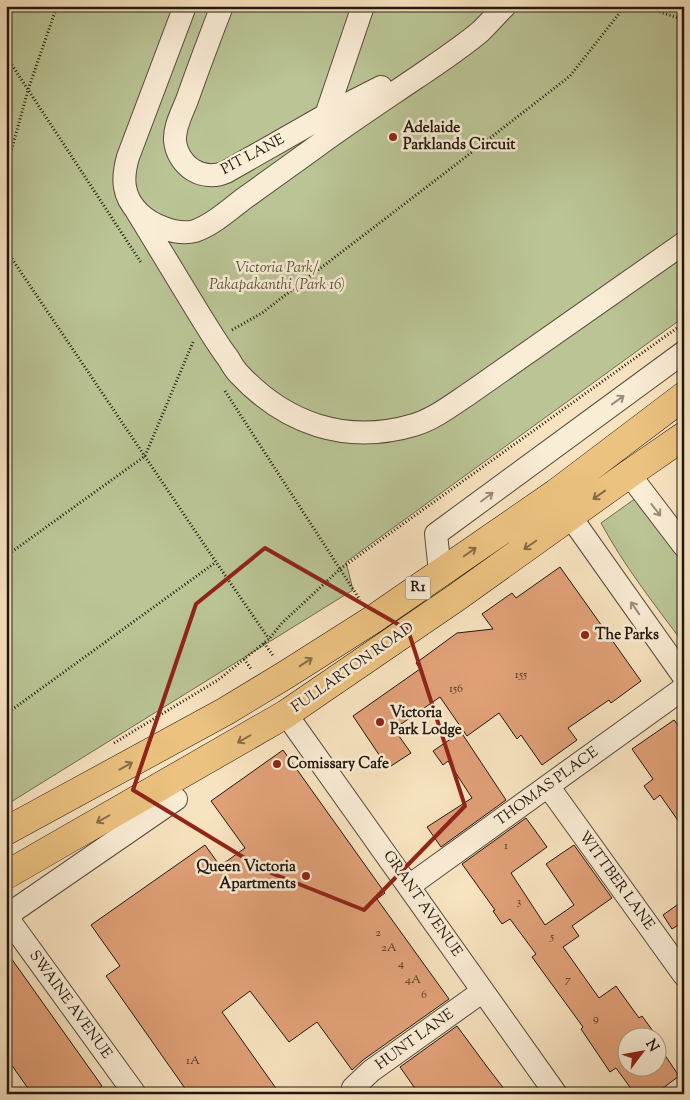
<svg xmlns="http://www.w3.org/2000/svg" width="690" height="1100" font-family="'Sorts Mill Goudy',serif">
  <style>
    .green { fill: #bac495; stroke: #6d6e52 }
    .building { fill: #e1a078; stroke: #20180e }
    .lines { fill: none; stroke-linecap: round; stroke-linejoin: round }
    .minor-casing { stroke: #564b3a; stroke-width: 24 }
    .highway-casing { stroke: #20180e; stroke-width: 29 }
    .path { stroke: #20180e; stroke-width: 3; stroke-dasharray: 1 2.5; stroke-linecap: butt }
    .minor { stroke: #faedd6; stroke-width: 22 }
    .highway { stroke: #ecc280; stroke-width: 28 }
    .oneway { stroke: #988d7c }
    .oneway2 { stroke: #866d47 }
    .marked { fill: none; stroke: #8f2418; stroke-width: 4; stroke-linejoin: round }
    .poi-dot { fill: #8f2418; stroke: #faedd6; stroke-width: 2 }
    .labels { text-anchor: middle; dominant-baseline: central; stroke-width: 5; stroke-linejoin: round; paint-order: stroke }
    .number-label { font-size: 12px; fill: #503a28 }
    .shield { fill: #faedd6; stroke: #61584a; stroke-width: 1 }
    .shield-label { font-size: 14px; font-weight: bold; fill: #20180e }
    .poi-label { font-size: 15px; font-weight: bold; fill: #20180e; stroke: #faedd6; text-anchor: start }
    .street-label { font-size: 15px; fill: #20180e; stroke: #faedd6 }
    .park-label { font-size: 15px; font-style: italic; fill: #56543d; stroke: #faedd6 }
  </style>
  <rect width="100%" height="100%" fill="#f8e3c0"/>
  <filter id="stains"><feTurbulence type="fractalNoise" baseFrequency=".004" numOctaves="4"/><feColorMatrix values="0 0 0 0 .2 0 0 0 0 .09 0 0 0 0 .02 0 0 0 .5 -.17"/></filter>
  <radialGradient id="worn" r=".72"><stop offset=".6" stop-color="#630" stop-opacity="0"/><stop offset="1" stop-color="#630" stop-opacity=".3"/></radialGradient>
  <path class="green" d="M6,6H684V317L346,562L353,590L6,805Z
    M636,498L684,556V644C655,605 624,566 601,523Z"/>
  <path class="building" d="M560,567L641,681L611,703L609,700L568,728L577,740L542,765L521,735L517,739L499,713L467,736L440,697L394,729L411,753L388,768L353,716L420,669L416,663L457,633L493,629L482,614L512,593L516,598Z
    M674,720L684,733V829L660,795L654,800L644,786L653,779L632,749Z
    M461,732L506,800L441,847L427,827L472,798L448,761L443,765L433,751Z
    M283,750L385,893L377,899L449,999L363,1060L352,1070L317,1022L289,1042L250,991L222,1012L280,1094H189L106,976L120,966L91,925L205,845L220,866L245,848L211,801Z
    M526,818L547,847L511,873L545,925L574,905L546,864L574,845L612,898L572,926L579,936L563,947L599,998L616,986L639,1018L642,1016L658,1038H628V1068H658V1045L679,1076L655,1094H635L616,1068L610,1072L581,1029L583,1027L532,957L536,954L510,919L502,924L493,911L495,910L462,864Z
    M684,900V921L672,929L663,915Z
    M6,951L102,1086L92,1094H32L6,1057Z
    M457,1026L485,1064L508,1094H419L400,1067Z"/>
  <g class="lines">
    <g class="minor-casing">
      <path id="minor" d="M185,6L128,157C122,178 122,196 139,213C151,225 177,236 195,231C212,225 228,211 242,200C266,183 289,166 313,149C347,124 382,101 416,78C438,63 461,48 481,31C489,23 497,14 505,6
        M222,6C210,37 198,69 187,100C182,113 174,127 175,141C176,152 183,164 193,170C203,176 215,177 226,172L326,115L381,87
        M323,124L363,6
        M136,210C158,246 179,281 201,317C210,331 218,345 228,358C231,363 234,369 239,374C286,424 346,445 414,425C434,419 452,405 470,393L684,243
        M629,474L684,546
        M570,516L684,677
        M440,572L436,534L684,352
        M286,714L556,1094
        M548,786L684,975
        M409,886L684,688
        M6,916L135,1094
        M6,916L176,799
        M353,1094V1088L371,1071L483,991"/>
    </g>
    <g class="highway-casing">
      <path id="highway" d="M6,831L226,711L287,674L372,620L556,493L684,396
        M6,875L286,714L457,597L629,474L684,436"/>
    </g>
    <path class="path" d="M643,6L684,20
      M6,8L8,6
      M6,56L142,264
      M6,170L28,90L57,6
      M6,250L216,562L269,639
      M232,330L262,313L454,166L570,76L625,6
      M225,391L360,600
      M6,556L145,456L193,342
      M264,643L274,657
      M244,659L251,669
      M6,714L216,562
      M114,743L218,680L269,639L282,623L340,569L684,323"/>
    <use href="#minor" class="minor"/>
    <use href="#highway" class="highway"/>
  </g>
  <defs><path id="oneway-shaft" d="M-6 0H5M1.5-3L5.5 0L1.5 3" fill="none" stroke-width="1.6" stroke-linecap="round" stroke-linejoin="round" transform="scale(1.25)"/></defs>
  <g class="oneway">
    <use href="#oneway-shaft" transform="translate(618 400) rotate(-36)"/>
    <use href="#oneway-shaft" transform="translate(487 497) rotate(-37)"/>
    <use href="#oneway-shaft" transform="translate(656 510) rotate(52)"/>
    <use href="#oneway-shaft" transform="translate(635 608) rotate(-125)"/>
  </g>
  <g class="oneway2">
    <use href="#oneway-shaft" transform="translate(599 495) rotate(144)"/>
    <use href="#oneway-shaft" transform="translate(530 545) rotate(145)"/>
    <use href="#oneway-shaft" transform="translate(470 552) rotate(-35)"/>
    <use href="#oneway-shaft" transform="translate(306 662) rotate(-33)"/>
    <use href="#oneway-shaft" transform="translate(244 739) rotate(150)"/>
    <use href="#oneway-shaft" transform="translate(126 766) rotate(-29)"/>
    <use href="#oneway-shaft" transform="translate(103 819) rotate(150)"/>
  </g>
  <path class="marked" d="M265,548L408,630L465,806L364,910L266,871L133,790L196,604Z"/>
  <g class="poi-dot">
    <circle cx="393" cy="137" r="5"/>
    <circle cx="585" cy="635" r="5"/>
    <circle cx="380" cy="722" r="5"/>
    <circle cx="277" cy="764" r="5"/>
    <circle cx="306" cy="876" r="5"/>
  </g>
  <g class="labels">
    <g class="number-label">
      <text x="521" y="675">155</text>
      <text x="456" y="689">156</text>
      <text x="506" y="846">1</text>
      <text x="519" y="902">3</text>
      <text x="378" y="933">2</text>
      <text x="552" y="937">5</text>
      <text x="389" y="948">2A</text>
      <text x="401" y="964">4</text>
      <text x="413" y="980">4A</text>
      <text x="568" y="980">7</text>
      <text x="424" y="995">6</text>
      <text x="596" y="1019">9</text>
      <text x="193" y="1061">1A</text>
    </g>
    <rect class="shield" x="405.5" y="576.5" width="25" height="23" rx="4"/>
    <g class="shield-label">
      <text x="418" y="588">R1</text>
    </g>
    <g class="poi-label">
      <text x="403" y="128">Adelaide<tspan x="403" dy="17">Parklands Circuit</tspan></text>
      <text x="595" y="635">The Parks</text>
      <text x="390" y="713">Victoria<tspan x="390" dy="17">Park Lodge</tspan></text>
      <text x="287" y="764">Comissary Cafe</text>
      <text x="296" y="867" text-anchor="end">Queen Victoria<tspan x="296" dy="17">Apartments</tspan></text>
    </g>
    <g class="street-label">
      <text transform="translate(253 155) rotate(-28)">PIT LANE</text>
      <text transform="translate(353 668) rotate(-35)">FULLARTON ROAD</text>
      <text transform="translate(547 787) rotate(-36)">THOMAS PLACE</text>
      <text transform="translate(616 881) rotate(54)">WITTBER LANE</text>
      <text transform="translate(422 904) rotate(55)">GRANT AVENUE</text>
      <text transform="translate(70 1005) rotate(54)">SWAINE AVENUE</text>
      <text transform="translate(415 1040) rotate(-36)">HUNT LANE</text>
    </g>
    <g class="park-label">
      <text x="277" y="268">Victoria Park/<tspan x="277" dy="17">Pakapakanthi (Park 16)</tspan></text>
    </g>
  </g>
  <rect width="690" height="1100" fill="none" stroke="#f8e3c0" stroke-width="25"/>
  <rect x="8" y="8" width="675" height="1085" fill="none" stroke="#20180e" stroke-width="2.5"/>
  <rect x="12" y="12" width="665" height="1075" fill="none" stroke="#20180e"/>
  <g transform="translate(642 1052) rotate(58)"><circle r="24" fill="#faedd6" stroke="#a39886"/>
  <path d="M0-4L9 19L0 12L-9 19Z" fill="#8f2418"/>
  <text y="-8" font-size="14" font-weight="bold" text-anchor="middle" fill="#20180e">N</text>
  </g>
  <rect width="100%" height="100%" filter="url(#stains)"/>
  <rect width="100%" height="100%" fill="url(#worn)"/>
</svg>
